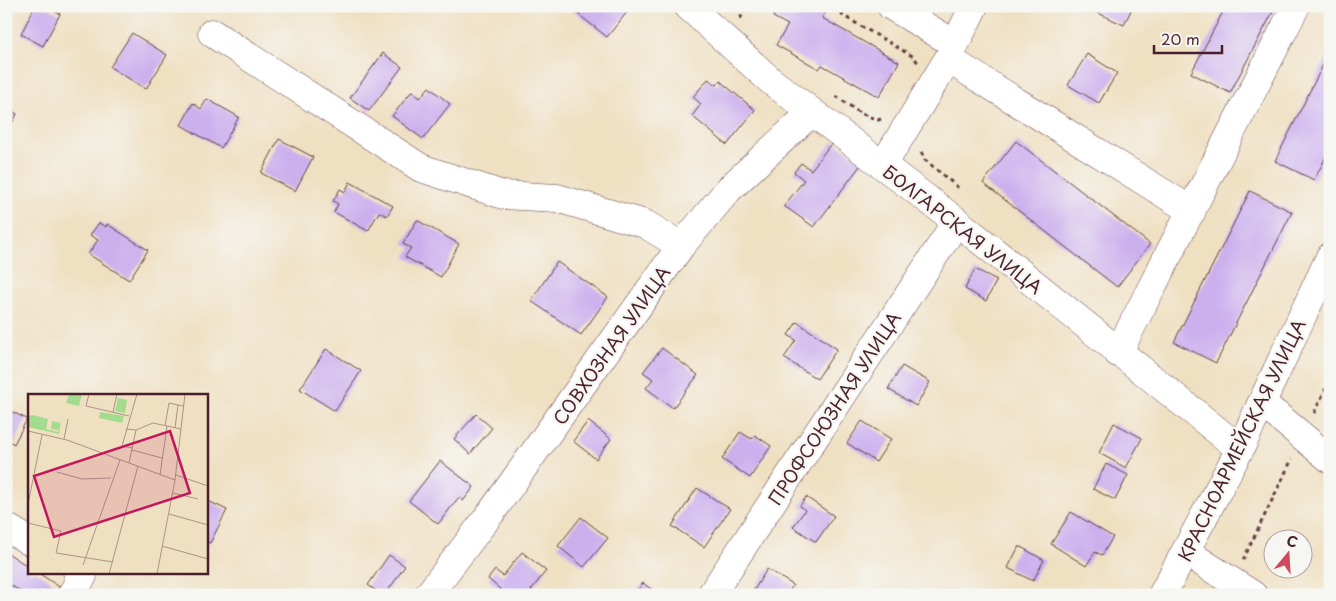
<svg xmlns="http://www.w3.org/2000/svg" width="1336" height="601" font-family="'Playpen Sans',sans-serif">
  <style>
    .building { fill: #ccb0ee }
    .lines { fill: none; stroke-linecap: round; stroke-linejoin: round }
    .minor-casing { stroke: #633c42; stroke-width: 29 }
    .major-casing { stroke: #633c42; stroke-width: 29 }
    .path { stroke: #633c42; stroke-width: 3; stroke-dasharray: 4 4; stroke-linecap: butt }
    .minor { stroke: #fff; stroke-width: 28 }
    .major { stroke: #fff; stroke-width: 28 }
    .labels { text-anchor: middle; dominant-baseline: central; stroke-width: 5; stroke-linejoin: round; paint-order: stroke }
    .street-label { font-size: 18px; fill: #4a1f2b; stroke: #f6f6f2 }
    .inset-road { fill: none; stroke: #ad9386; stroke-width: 1 }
    .view { fill: #c2185b; fill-opacity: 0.15; stroke: #c2185b; stroke-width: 2.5 }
    .inset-edge { fill: none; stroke: #4a1f2b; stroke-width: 2.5 }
  </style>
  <rect width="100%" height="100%" fill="#f6f6f2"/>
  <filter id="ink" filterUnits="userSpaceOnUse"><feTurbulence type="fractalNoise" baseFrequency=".02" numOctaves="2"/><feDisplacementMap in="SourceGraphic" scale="10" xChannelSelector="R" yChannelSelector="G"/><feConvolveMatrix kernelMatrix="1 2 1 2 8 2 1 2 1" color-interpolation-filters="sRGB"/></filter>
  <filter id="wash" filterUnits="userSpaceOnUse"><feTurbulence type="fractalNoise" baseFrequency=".0096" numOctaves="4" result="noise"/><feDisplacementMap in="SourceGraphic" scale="20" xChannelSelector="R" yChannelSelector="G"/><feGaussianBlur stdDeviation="1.12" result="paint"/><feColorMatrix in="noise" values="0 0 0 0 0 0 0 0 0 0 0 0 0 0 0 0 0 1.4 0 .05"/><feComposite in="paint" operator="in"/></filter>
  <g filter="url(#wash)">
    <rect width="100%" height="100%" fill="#efe0c2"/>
    <g id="blocks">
      <path class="building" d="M35,6H45L60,14L43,46L21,34Z
        M575,6H632L607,37L573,10Z
        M779,6H829L822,18L899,62L879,97L822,65L819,69L776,45L788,25L773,17Z
        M1088,6H1133L1124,25L1087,8Z
        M1226,6H1276L1230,93L1191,73Z
        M132,33L167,55L146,89L110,67Z
        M1330,51V149L1314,180L1275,161Z
        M383,53L402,67L369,111L350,98Z
        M1087,54L1117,73L1099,103L1068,85Z
        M708,79L717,85L720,81L755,110L727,145L692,116L701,104L693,97Z
        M429,87L450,104L423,139L392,116L412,91L420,98Z
        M207,99L239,117L221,148L181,125L193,103L201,109Z
        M6,108L17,114L6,135Z
        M279,139L313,157L295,191L261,173Z
        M833,141L863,162L814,227L784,206L804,180L794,172L801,163L811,170Z
        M1016,141L1150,244L1117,287L983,183Z
        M350,182L393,206L387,216L379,212L368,231L334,212L338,204L333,201L340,189L345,192Z
        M1250,191L1292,212L1216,363L1174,342Z
        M417,220L459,244L441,277L405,257L411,248L403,244Z
        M99,223L106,227L107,224L148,250L129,280L88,254L98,240L90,235Z
        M557,262L608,297L581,335L531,301Z
        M975,269L997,280L986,301L965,289Z
        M797,322L837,349L817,379L784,358L796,340L788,335Z
        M662,348L698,375L673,408L646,388L653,379L643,372Z
        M326,349L361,371L335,411L300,389Z
        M902,366L930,382L916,406L888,389Z
        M6,409L27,419L14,444L6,439Z
        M476,414L492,428L470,454L454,439Z
        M588,421L611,439L596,459L573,441Z
        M862,421L891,439L876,462L847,443Z
        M1114,423L1142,438L1126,468L1099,453Z
        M740,432L752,439L755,435L771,446L750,478L722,459Z
        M440,461L474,487L463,501L459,497L438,524L409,501Z
        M1106,464L1128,475L1115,500L1093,489Z
        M697,488L730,509L704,547L672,526Z
        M806,497L834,516L816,542L793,527L805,510L800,506Z
        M206,500L227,510L210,543L206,542Z
        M1071,512L1113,537L1102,555L1095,552L1086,566L1051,544Z
        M581,517L608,538L584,567L558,546Z
        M1019,546L1044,560L1033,581L1008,568Z
        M6,552L29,567V572H37L64,590L61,595H26L6,582Z
        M522,552L546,571L531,590L537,595H507L488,579L495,570L503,576Z
        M389,555L405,566L385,595H382L368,585Z
        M767,569L793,585L787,595H751Z
        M643,583L659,595H634Z"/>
    </g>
  </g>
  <g filter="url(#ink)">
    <use href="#blocks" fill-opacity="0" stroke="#633c42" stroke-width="1"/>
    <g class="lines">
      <g class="minor-casing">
        <path id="minor" d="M688,6L771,81L955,220L1240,449
          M891,6L955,44
          M212,33L421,168L503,195L557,198L645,224L681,246
          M948,59L1192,211
          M883,165L948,59L974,6
          M1118,353L1296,6
          M1262,403L1330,459
          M6,527L29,541
          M1186,552L1253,595
          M71,595L83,576L77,572
          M428,595L491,513L681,246L729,189L812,112
          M711,595L946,238L955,220"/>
      </g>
      <g class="major-casing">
        <path id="major" d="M1162,595L1240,449L1330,257"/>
      </g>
      <path class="path" d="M847,6L842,15L914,57L918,63
        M740,19L747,6
        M836,96L860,113L878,120L883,118
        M921,152L925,160L961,190
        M1314,413L1330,380
        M1243,560L1292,459"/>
      <use href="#minor" class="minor"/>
      <use href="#major" class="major"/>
    </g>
  </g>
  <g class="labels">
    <g class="street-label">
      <text transform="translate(963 229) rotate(38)">БОЛГАРСКАЯ УЛИЦА</text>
      <text transform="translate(611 345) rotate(-55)">СОВХОЗНАЯ УЛИЦА</text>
      <text transform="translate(834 408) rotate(-57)">ПРОФСОЮЗНАЯ УЛИЦА</text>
      <text transform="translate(1241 440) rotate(-64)">КРАСНОАРМЕЙСКАЯ УЛИЦА</text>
    </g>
  </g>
  <g transform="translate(28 394)">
    <rect width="180" height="180" fill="#efe0c2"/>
    <path d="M41,0H54L51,12L38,9ZM90,4L99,6L97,19L87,17ZM72,18L96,22L94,29L71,24ZM5,21L20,25L18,35L30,38L31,31L30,36L23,35L24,27L32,29L33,26L31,40L0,33V22Z" fill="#a3dc8f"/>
    <path class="inset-road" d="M61,0L58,12L101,22M85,18L89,0M137,32L141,9L155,12M147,34L150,11M98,35L108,36L101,69M108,36L125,29L153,35M0,37L39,46L147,86M36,45L40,25M105,54L94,52L109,0M104,56L134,64M29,78L54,85L83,84M132,81L139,32M148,81L180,92M145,99L170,105M0,110L14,41M141,120L180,131M0,129L33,137L28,159L85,168M134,152L180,165M55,171L92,66M81,180L110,72M129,180L147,86L157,0"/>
    <path class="view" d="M142,37L162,99L26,143L6,82Z"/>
    <rect width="180" height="180" class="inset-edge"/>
  </g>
  <rect width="1336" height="601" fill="none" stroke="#f6f6f2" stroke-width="25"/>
  <g transform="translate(1288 554) rotate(18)"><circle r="24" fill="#f6f6f2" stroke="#b1a0a2"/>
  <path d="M0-4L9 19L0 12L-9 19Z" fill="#d1495b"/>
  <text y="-8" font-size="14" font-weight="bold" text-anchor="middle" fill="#4a1f2b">С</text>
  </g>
  <path d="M1154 45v8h68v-8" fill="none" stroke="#4a1f2b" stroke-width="2.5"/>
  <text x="1161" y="45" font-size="15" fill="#4a1f2b" stroke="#f6f6f2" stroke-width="4" paint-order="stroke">20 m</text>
</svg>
